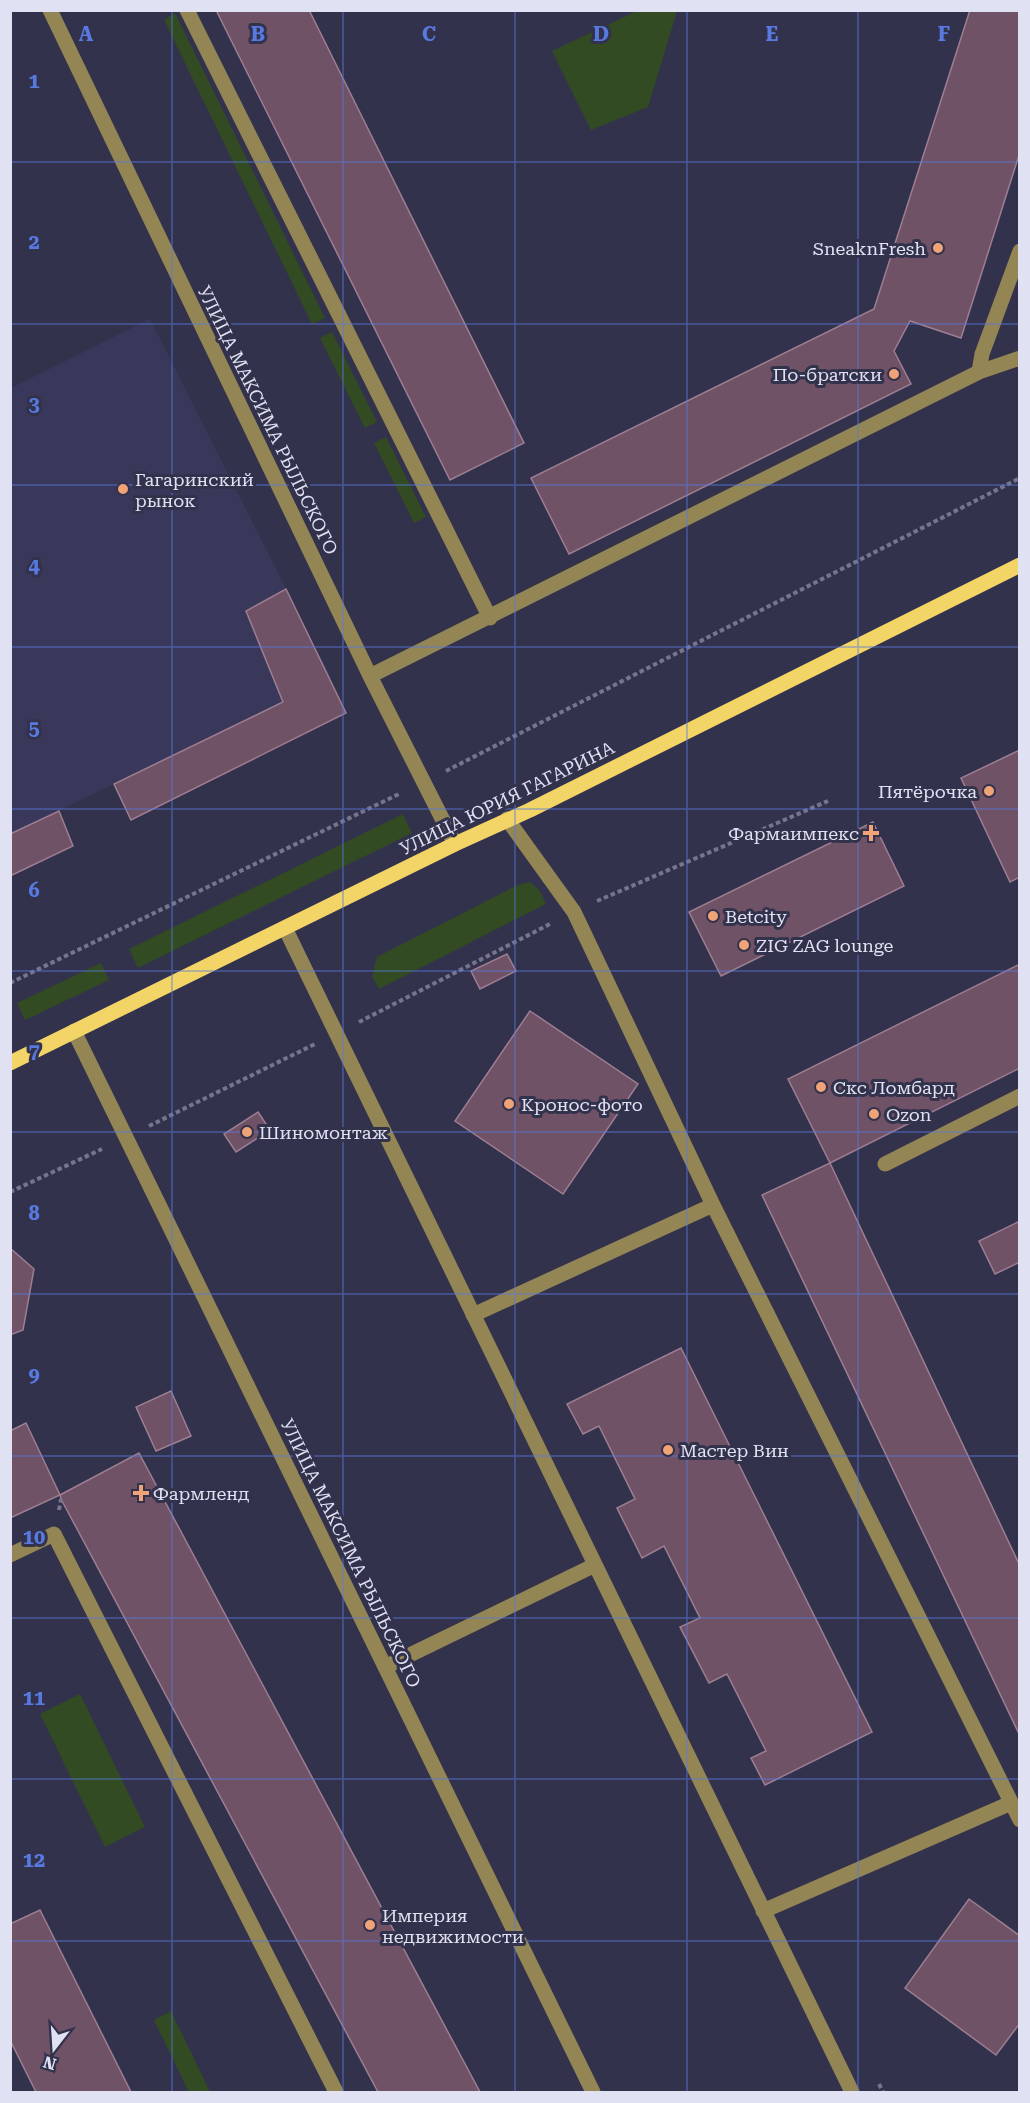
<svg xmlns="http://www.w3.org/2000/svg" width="1030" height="2103" font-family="'Roboto Serif',serif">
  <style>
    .built { fill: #39385a }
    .green { fill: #324b22 }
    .building { fill: #6f5266; stroke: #9d7e92; stroke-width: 1.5 }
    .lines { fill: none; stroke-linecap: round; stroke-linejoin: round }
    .path { stroke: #75758c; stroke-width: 4; stroke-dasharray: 4.5 3; stroke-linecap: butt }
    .minor { stroke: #938554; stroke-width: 15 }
    .major { stroke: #f2d467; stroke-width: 15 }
    .grid { fill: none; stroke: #587ae0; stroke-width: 1.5; stroke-opacity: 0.55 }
    .poi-dot { fill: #efa377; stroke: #33324d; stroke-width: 2 }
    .labels { text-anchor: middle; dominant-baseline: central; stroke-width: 6; stroke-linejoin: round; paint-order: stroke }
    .poi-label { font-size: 18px; fill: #e0e1f2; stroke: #33324d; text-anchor: start }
    .street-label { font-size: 18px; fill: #e0e1f2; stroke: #33324d }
    .grid-label { font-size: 20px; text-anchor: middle; font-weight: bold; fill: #587ae0; stroke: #33324d; stroke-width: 6; stroke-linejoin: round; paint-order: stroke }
  </style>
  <rect width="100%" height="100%" fill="#33324d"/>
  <path class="built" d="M150,319L331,678L11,834V388Z"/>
  <path class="green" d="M637,11H677L648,107L591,130L552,51Z
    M175,13L325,318L312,324L164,20Z
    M332,332L377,422L365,428L320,338Z
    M386,437L426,517L414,523L374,443Z
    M403,814L412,833L138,968L129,949Z
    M530,882L540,891L546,904L379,989L372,976L377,957L518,885Z
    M101,963L109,980L25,1020L17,1003Z
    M80,1694L145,1827L105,1847L40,1714Z
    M171,2011L210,2092H189L154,2020Z"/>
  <path class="building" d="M216,10H309L524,443L450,480Z
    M970,10H1020V152L961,338L910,321L894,351L911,384L569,554L531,478L874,309Z
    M286,589L346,713L131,820L114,784L283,702L246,611Z
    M1020,750V877L1010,882L961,778Z
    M59,811L73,846L10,876V834Z
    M873,822L904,886L721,976L689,912Z
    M507,954L516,971L480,989L471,971Z
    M1020,964V1068L830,1163L788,1079Z
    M530,1011L638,1084L563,1194L455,1121Z
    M258,1112L270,1130L236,1152L224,1134Z
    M830,1163L1020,1566V1736L762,1195Z
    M1020,1221V1262L995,1274L979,1241Z
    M10,1248L34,1269L23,1330L10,1335Z
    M681,1348L872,1732L765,1785L751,1758L766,1751L727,1674L709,1683L680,1627L700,1618L664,1546L642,1558L617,1508L635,1499L599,1426L583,1434L567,1404Z
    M171,1391L191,1436L156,1451L136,1407Z
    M26,1423L60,1495L10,1518V1431Z
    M139,1453L480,2092H378L61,1499L60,1495Z
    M969,1899L1020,1936V2023L996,2055L905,1988Z
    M40,1910L131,2092H36L10,2040V1924Z"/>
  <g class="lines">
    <path class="path" d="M446,771L1020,478
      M597,901L828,801
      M10,983L401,793
      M359,1022L550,924
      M149,1126L315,1044
      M10,1192L102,1149
      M59,1510L61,1499
      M879,2084L883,2092"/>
    <path class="minor" d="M50,10L370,676L455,844
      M187,10L490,618
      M979,372L1020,358
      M370,676L979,372L982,354L1020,251
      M507,819L574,912L713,1205L1020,1820
      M285,928L852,2092
      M74,1031L593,2092
      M885,1164L1020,1096
      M473,1315L713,1205
      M10,1555L54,1534L336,2092
      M385,1667L595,1565
      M763,1911L1011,1803"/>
    <path class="major" d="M10,1063L455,844L530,810L1020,565"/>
  </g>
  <path class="grid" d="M172,10V2092M343,10V2092M515,10V2092M687,10V2092M858,10V2092M10,162H1020M10,324H1020M10,485H1020M10,647H1020M10,809H1020M10,971H1020M10,1132H1020M10,1294H1020M10,1456H1020M10,1618H1020M10,1779H1020M10,1941H1020"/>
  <g class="poi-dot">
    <circle cx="938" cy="248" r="6"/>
    <circle cx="894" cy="374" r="6"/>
    <circle cx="123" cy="489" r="6"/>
    <circle cx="989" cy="791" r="6"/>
    <path d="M868 824h6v6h6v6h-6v6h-6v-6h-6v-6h6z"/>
    <circle cx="713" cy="916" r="6"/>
    <circle cx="744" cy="945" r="6"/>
    <circle cx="821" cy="1087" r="6"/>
    <circle cx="509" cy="1104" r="6"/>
    <circle cx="874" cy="1114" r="6"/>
    <circle cx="247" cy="1132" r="6"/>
    <circle cx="668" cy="1450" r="6"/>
    <path d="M138 1484h6v6h6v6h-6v6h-6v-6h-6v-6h6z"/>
    <circle cx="370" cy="1925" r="6"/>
  </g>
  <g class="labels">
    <g class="poi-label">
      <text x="926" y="248" text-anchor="end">SneaknFresh</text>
      <text x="882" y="374" text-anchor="end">По-братски</text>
      <text x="135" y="479">Гагаринский<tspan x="135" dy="21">рынок</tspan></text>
      <text x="977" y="791" text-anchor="end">Пятёрочка</text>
      <text x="859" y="833" text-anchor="end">Фармаимпекс</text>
      <text x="725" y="916">Betcity</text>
      <text x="756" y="945">ZIG ZAG lounge</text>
      <text x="833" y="1087">Скс Ломбард</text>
      <text x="521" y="1104">Кронос-фото</text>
      <text x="886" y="1114">Ozon</text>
      <text x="259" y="1132">Шиномонтаж</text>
      <text x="680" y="1450">Мастер Вин</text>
      <text x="153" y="1493">Фармленд</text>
      <text x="382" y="1915">Империя<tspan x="382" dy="21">недвижимости</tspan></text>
    </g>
    <g class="street-label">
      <text transform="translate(268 420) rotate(64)">УЛИЦА МАКСИМА РЫЛЬСКОГО</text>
      <text transform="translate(507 798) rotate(-26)">УЛИЦА ЮРИЯ ГАГАРИНА</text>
      <text transform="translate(351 1553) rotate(64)">УЛИЦА МАКСИМА РЫЛЬСКОГО</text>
    </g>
  </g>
  <g class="grid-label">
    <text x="86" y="41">A</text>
    <text x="258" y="41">B</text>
    <text x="429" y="41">C</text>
    <text x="601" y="41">D</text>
    <text x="772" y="41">E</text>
    <text x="944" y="41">F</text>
    <text x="34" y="88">1</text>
    <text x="34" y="249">2</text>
    <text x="34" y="411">3</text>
    <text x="34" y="573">4</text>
    <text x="34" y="735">5</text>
    <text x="34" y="897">6</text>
    <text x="34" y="1058">7</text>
    <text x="34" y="1220">8</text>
    <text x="34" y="1382">9</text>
    <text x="34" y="1544">10</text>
    <text x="34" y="1705">11</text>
    <text x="34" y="1867">12</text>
  </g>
  <rect width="1030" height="2103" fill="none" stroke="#e0e1f2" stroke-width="24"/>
  <g transform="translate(54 2049) rotate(197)" stroke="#33324d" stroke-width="4.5" paint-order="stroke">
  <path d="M0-4.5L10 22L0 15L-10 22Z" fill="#e0e1f2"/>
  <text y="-9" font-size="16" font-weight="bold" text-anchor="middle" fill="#e0e1f2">N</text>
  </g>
</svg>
